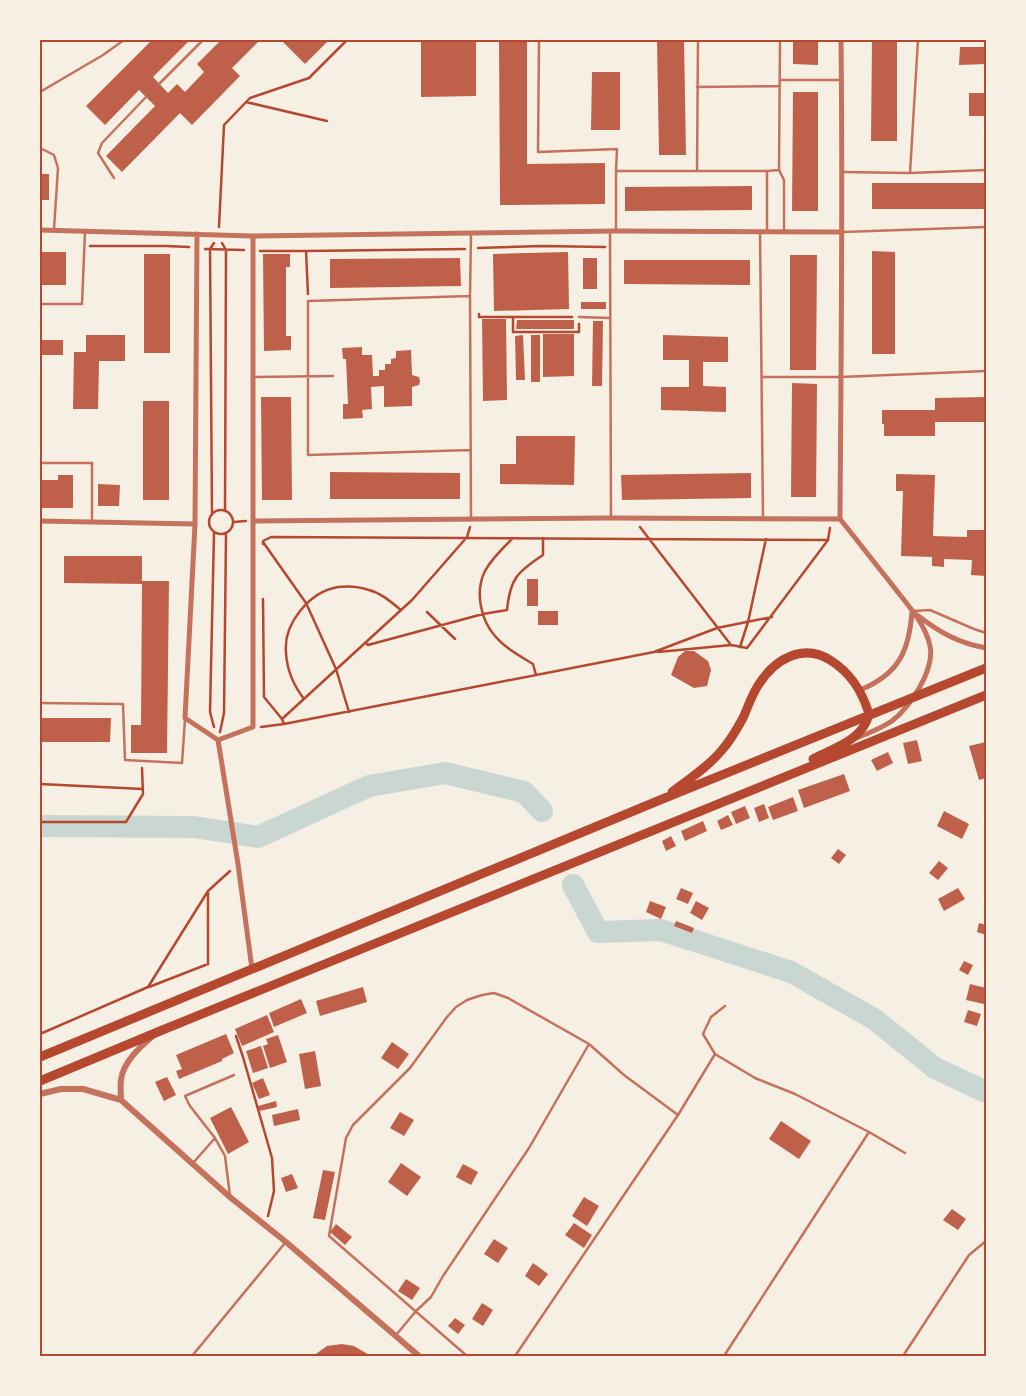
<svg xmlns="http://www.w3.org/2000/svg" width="1026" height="1396" font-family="Manrope,sans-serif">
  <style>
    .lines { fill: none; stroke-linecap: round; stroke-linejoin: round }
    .river { stroke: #c9d6d2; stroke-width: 22 }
    .building { fill: #bf614a }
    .path { stroke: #b5482f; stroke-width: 2.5 }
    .service { stroke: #c5725c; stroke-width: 2.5 }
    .minor { stroke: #c5725c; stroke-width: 5 }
    .tertiary { stroke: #c5725c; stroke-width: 6 }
    .primary { stroke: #b5482f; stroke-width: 9 }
    .neatline { fill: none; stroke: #b5482f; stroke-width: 2 }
  </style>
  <rect width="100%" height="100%" fill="#f6efe4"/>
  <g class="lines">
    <path class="river" d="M40,826L194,827L258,837L369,786L445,773L524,792L542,811
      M573,885L598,932L661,930L791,972L874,1019L935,1068L986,1092"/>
  </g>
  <path class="building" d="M152,40H190L153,77L168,93L177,84L185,92L204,72L197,64L221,40H260L232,68L240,76L192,125L180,113L122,172L106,156L155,106L139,90L105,125L86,106Z
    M281,40H329L305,64Z
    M421,40H476V96L421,97Z
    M499,40H527V164L605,163V204L500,205Z
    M657,40H684L686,155H659Z
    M793,40H818V65L793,64Z
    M872,40H897V141H871Z
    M960,47H986V64L959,65Z
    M592,72H620V130H591Z
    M793,92H818V211H792Z
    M969,93H986V116H969Z
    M40,174H49V200H40Z
    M872,183H986V209H872Z
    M752,186V210L625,211V187Z
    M872,251L895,252V354H872Z
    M40,252H66V285H40Z
    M568,252L569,309L494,311L493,254Z
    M144,254H170V353H144Z
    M263,254H290V267H286V336H291V350L264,351Z
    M790,255H817L816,370H790Z
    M460,258L461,286L330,288V259Z
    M583,258H597V289H583Z
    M624,260H750V285L624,284Z
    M581,302H606V309H581Z
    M482,319H506L507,400L483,401Z
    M517,320H574V329H516Z
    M593,321H603L602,386H592Z
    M543,334H574V376L543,377Z
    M86,335H125V361H99L98,409H73L74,352H86Z
    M523,335L525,380H516L515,336Z
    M531,335H540V382H531Z
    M663,335L728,337V362H703V386L726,387V412L661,410V387H689V360H663Z
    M40,340H63V355H40Z
    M362,347V355H372L373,376H379V370H385V364H391V359L396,358V351L411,350L412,375L419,377L420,381L419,385L412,387V406L384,407V386L371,387L372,409L362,410L363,418L343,419V404H348L346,359H343L342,348Z
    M792,383L817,384L816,497H791Z
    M261,397H291L292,500H262Z
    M986,397V422H935V436H884V424H882V410H935V398Z
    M143,401H169V500H143Z
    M516,436H575L574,485L500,484V464H516Z
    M330,472L460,473V499H330Z
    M751,473V498L622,500L621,475Z
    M896,474L935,475L933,536L967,537V530H986V576L971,575L972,560L944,559V567L932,566V557L901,556L903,491H896Z
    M58,475H73V508H40V480H58Z
    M98,484L120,485L119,506H98Z
    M64,556H142V581H169L167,753H131V725H141L142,584L64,583Z
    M527,579H538V606H527Z
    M538,611H558V625H538Z
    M685,651H694L708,661L711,670L707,686L694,688L671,675L678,657Z
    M40,718H111L110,742H40Z
    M917,740L922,761L908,764L903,743Z
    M986,742V778L979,780L969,746Z
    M888,752L893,763L877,771L871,760Z
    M844,774L850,791L804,808L798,790Z
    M793,797L798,811L773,820L768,807Z
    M764,804L769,818L759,822L754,808Z
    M745,806L750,818L736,824L731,812Z
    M944,811L969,824L962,839L937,826Z
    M728,815L733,825L721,830L717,821Z
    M703,821L707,831L685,841L681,831Z
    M671,836L676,846L666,851L662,841Z
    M838,849L846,855L839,864L831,858Z
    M939,861L948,868L938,880L929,873Z
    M681,888L693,893L688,904L676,899Z
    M958,888L965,899L944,911L938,899Z
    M650,901L666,907L661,919L646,912Z
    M696,901L709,908L702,920L690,913Z
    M676,921L694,928L692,933L674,926Z
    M979,923L986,925V935L977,932Z
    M964,961L973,965L968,975L959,970Z
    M970,984L986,988L984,1004L966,1000Z
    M363,987L367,1002L320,1016L316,1001Z
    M301,999L307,1013L274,1027L269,1013Z
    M968,1010L981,1014L977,1026L964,1022Z
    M267,1015L274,1032L242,1046L235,1029Z
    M226,1034L234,1053L222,1059V1061L179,1079L176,1071L182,1069L176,1055Z
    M278,1035L287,1062L270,1068L263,1046L268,1044L266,1039Z
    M392,1042L409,1054L398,1069L381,1058Z
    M261,1046L268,1068L253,1073L246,1051Z
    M315,1051L321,1086L305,1089L299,1054Z
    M167,1077L176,1095L164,1101L155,1082Z
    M263,1078L270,1095L259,1099L252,1083Z
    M276,1101L277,1107L260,1111L258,1106Z
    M231,1107L249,1142L228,1154L210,1118Z
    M298,1109L300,1120L274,1126L272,1115Z
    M400,1112L414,1120L404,1136L390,1128Z
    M781,1121L811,1141L799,1159L769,1139Z
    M401,1163L421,1177L407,1196L388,1182Z
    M463,1164L478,1172L471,1185L456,1177Z
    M323,1170L335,1172L325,1220L313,1218Z
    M292,1174L298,1188L286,1192L281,1178Z
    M584,1197L599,1206L587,1226L572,1216Z
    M952,1209L966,1219L958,1230L943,1220Z
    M574,1223L592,1235L584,1248L565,1235Z
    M336,1224L352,1237L345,1245L330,1232Z
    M494,1239L508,1248L498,1263L484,1254Z
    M533,1263L548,1274L539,1286L525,1276Z
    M406,1279L420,1288L412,1300L398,1291Z
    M482,1303L493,1310L483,1326L472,1319Z
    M455,1318L465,1325L458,1334L448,1326Z
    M342,1344L354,1346L371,1356H313L327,1346Z"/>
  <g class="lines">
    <path class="path" d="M246,102L327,121
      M219,227L224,125L250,98L309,78L347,40
      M222,243L226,250L225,511
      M90,246H166L189,247
      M478,248L542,246L605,247
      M205,249L244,250
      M260,251H306
      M308,294L306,251L465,249
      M479,314V317H572
      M513,317V332H579V324
      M209 522a12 12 0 1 1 24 0a12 12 0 1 1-24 0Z
      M212,513L210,249L214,243
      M233,522L246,521
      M640,527L731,645
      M214,533L210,712L214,727
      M513,538C503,548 492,558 485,571C475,591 480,619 495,636C505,648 520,656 533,664L536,675
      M263,542L306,603L336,669L349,712
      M263,544V541L271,537L828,540
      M263,599L264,697L282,719
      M427,612L455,639
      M366,643L368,645L483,614L507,610C510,579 517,572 543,555V538
      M740,647L748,622L766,539
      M658,652L731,645L747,648L828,540L830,528
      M304,699C294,686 287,670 286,653C283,624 309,592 338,587C348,586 360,587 369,590C381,593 391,602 401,610
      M284,724L282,719L412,600L467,537L470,527
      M261,727L284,724L654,652L717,628L772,617
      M220,732L224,713L226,534
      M40,784L143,789
      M40,822H126L143,794L142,768
      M149,987L208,964V893
      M40,1034L148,987L208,891L230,871
      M236,1036L243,1057L272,1158L274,1191L268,1216"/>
    <path class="service" d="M539,40L538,152L617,149L616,171
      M780,80H841
      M159,84L203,40
      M697,87L780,86
      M40,92L103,55L124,40
      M40,148L54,155L58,168L54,229
      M779,170L784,180V232
      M697,171L698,40
      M767,171L779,170L780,40
      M843,172L910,173L986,170
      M910,173L918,40
      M114,178L98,153L102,143L146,97
      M616,230V171H767V232
      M610,232L611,518
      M760,232L763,518
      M843,232L986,227
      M471,234L470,296L308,301V455L471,450
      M470,296L471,520
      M40,304H82L85,232
      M579,317L610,318
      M254,377L333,376
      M762,377H841L986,371
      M40,463H92V522
      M914,611L930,610L974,629L986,633
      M40,703L123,704L125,760L182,763L185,719
      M725,1006L711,1017L703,1034L715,1054L755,1078L795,1094L869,1132L905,1153
      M215,1138L225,1156L230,1196
      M193,1163L215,1138L190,1106L185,1096L234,1075
      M396,1335L416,1311L431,1297L443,1276L529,1148L589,1044
      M192,1356L285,1243
      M467,1356L329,1236L346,1138L353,1125L410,1068L447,1017L456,1007L467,1000L482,995L494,993L508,998L589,1044L624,1075L678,1115
      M515,1356L678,1115L715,1054
      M724,1356L869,1132
      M903,1356L969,1255L986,1241"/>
    <path class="minor" d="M40,230L253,236L616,231L841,232
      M197,234L195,524L185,718L218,740
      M840,519C841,359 843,200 841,40
      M840,519C857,540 873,561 890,582C904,601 925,622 930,646C935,670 910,707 892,721C880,729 867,734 854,739
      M40,521L195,524
      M253,521L611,518L840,519
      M917,615C939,632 958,643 986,648
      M860,690C899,674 909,651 912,612
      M218,740L253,727V236
      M218,740L238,864L252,969"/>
    <path class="tertiary" d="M40,1094L61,1089H83L121,1100L231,1198L286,1242L419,1356
      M121,1100C121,1094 120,1087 121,1080C123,1062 140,1047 153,1036"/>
    <path class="primary" d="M672,792C689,779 708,767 722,750C730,741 737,729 743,718C748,707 752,694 759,684C775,659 803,643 830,660C851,673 862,691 869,714C863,740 834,748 813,759
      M40,1057L660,800L986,668
      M40,1081L160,1031L986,695"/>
  </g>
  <rect width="1026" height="1396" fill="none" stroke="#f6efe4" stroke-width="82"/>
  <rect x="41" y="41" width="944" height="1314" class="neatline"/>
</svg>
